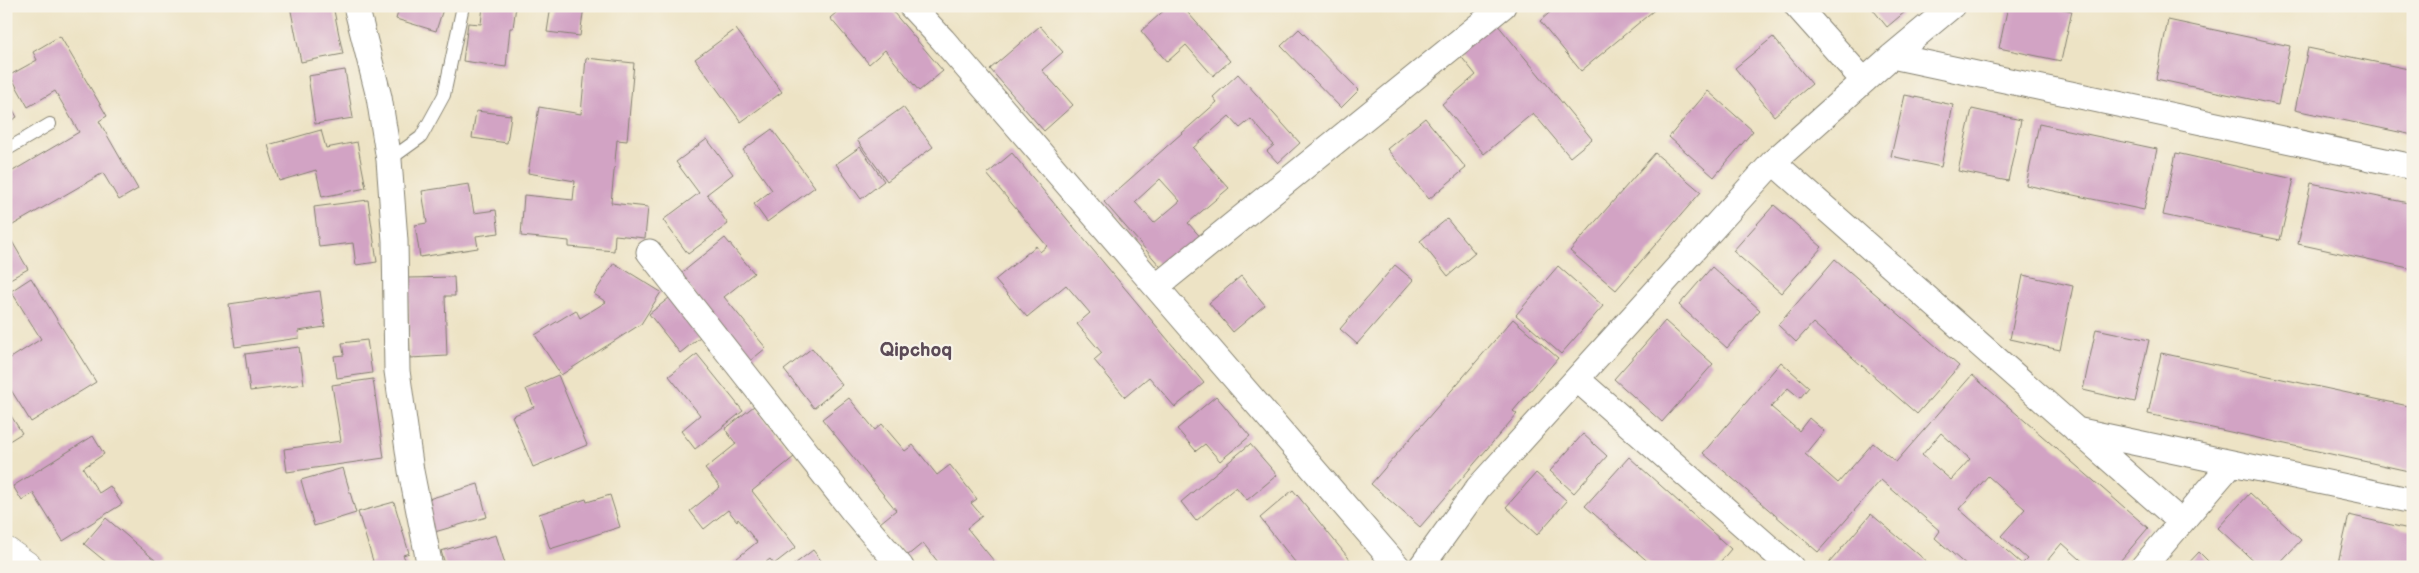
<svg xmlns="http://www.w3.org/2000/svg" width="2419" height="573" font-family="'Balsamiq Sans',sans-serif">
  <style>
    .building { fill: #d2a3c4; fill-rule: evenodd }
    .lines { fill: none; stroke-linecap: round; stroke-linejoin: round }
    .service-casing { stroke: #848070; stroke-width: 14 }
    .minor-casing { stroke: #848070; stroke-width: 27 }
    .tertiary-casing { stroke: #848070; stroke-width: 29 }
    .service { stroke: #fff; stroke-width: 12 }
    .minor { stroke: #fff; stroke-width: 25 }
    .tertiary { stroke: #fff; stroke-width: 28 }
    .labels { text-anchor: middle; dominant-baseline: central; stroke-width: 4.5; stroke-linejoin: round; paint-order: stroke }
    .quarter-label { font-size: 19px; font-weight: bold; fill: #5c4b57; stroke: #f7f3e8 }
  </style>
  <rect width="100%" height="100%" fill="#f7f3e8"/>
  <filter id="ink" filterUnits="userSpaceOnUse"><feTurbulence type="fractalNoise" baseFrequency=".02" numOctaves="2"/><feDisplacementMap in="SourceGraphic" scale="10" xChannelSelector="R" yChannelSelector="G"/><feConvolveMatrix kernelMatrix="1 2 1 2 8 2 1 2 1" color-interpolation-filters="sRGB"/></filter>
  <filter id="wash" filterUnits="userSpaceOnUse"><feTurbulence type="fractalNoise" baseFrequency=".0096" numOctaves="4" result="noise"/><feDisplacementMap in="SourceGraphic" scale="20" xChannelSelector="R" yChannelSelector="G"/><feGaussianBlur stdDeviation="1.12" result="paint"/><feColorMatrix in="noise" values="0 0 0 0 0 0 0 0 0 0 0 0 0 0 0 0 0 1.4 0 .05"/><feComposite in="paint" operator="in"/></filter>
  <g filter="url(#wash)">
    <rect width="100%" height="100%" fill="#ede3c5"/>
    <g id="blocks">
      <path class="building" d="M290,6H333L343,54L301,62Z
        M400,6H444L436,31L396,19Z
        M483,6H516L513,28H510L506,67L463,61L468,23L481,24Z
        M551,6H584L580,36L547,32Z
        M844,6H888L943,71L919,91L885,50L869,64L830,18Z
        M1169,6H1182L1230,61L1213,76L1186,45L1167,62L1141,31Z
        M1557,6H1659L1581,71L1540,21Z
        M1870,6H1912L1887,27Z
        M2008,6H2051L2072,11L2061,61L1999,48Z
        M1492,18L1592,139L1570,157L1533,113L1484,154L1442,104L1476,75L1455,49Z
        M2168,20L2290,46L2278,105L2156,79Z
        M1040,26L1063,52L1042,70L1073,105L1044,131L990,69Z
        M736,29L782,92L741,122L695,59Z
        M1299,29L1359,90L1341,108L1281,46Z
        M60,36L107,116L99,121L138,189L119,200L103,173L6,229V175L79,132L55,91L28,107L10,75L37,60L33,52Z
        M1773,37L1812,84L1774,116L1735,68Z
        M2308,48L2413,70V135L2295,110Z
        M586,58L634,63L627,141L617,140L611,203L648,207L645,238L615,235L614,251L569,247V241L521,236L524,195L573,200L575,181L528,173L539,107L581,114Z
        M345,70L353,118L315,124L308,76Z
        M1238,74L1300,143L1278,163L1267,151L1274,145L1251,119L1240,128L1229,116L1193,148L1229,188L1188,223L1204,241L1167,274L1104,202L1217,102L1213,97ZM1160,179L1180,201L1154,223L1135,202Z
        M1708,91L1753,131L1714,177L1669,137Z
        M1905,95L1953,105L1941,167L1891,156Z
        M6,98L17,117L6,124Z
        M903,107L933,147L887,181L857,140Z
        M1972,109L2021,120L2008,181L1958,171Z
        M476,111L511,115L507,143L472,138Z
        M1425,118L1466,168L1429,199L1387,149Z
        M2039,124L2157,149L2144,210L2026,185Z
        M772,129L815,187L767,222L754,204L772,190L743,150Z
        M321,130L326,148L357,142L366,188L322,197L316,170L279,181L268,145Z
        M707,139L733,174L707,194L728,224L688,254L663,220L699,193L676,162Z
        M860,147L884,181L861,199L836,164Z
        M1012,153L1204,383L1175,407L1149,377L1125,397L1094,360L1102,353L1077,324L1090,313L1066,285L1027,317L995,280L1036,246L1040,252L1047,246L987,174Z
        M1655,153L1701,192L1616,290L1570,251Z
        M2176,153L2294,179L2280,240L2163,215Z
        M2311,183L2413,204V269L2298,244Z
        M469,184L474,213L496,210L499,233L476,236L478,248L420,257L415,225L427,223L422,191Z
        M368,200L377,262L356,265L353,243L319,247L314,207Z
        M1774,205L1822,247L1781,293L1733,251Z
        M1447,219L1475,253L1448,276L1420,241Z
        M6,231L28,269L10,279L6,273Z
        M725,238L754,273L724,297L766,348L750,361L679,275Z
        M1835,259L1959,366L1917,414L1813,323L1796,342L1778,325Z
        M614,263L661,292L641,324L561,375L535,335L576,310L580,318L606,302L594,294Z
        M1395,265L1413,280L1357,344L1340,329Z
        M1558,266L1603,306L1561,354L1516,315Z
        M1712,267L1760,310L1727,348L1679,305Z
        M2023,275L2073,286L2060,350L2010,339Z
        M1241,276L1265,305L1233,332L1209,303Z
        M454,277L455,296H445L447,356L410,358L408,278Z
        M31,278L96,382L31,422L6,382V361L41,339L11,291Z
        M320,291L325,327L298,331L299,338L235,347L229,304Z
        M669,298L700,337L680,353L649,314Z
        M1513,319L1558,358L1513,411L1517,414L1420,527L1371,484Z
        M1665,321L1713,364L1662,422L1614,379Z
        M2096,329L2149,340L2135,402L2083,390Z
        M367,340L372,373L337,378L334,356L344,355L342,343Z
        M299,347L304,384L250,391L245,354Z
        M812,348L842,385L814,408L784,370Z
        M2161,353L2413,407V472L2148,414Z
        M697,354L743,411L695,449L681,431L700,415L669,376Z
        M1781,362L1809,387L1800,398L1788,388L1771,407L1799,431L1809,418L1824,431L1805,454L1838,483L1873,443L1896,462L1972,375L2148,528L2115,567H2089L2062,543L2042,567H1968L1935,538L1940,531L1881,480L1818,552L1703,453ZM1941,433L1970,459L1951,480L1922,455ZM1988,476L2025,509L2001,536L2027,559L2022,564L1959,509Z
        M558,375L587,445L533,467L512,416L534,407L526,389Z
        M373,379L384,458L287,472L284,449L341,441L332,385Z
        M1216,396L1250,436L1220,461L1205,444L1196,451L1177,429Z
        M849,398L875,430L882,424L905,451L913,445L937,475L950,465L977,499L971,503L982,516L967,528L994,561L987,567H942L923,543L907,556L880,523L896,510L822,419Z
        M754,406L794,457L752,491L796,547L774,564L770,559L760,567H726L757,542L738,519L737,521L728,510L704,529L690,511L720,487L705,469L736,444L725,429Z
        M6,408L22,433L6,443Z
        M1583,434L1607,456L1574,493L1550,471Z
        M93,436L104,454L83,468L99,493L110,486L122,504L63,541L33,493L22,501L13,486Z
        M1250,444L1277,475L1247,500L1236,487L1196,521L1181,502Z
        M1629,457L1731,549L1716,567H1654L1585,506Z
        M343,468L356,513L314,526L301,480Z
        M1536,473L1567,501L1537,535L1506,507Z
        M478,484L487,517L431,533L422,501Z
        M1293,490L1356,567H1299L1260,518Z
        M2250,493L2301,540L2276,567H2260L2218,528Z
        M610,495L620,527L550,549L539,514L586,499L587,502Z
        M394,502L409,553L403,555L409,567H361L373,561L358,512Z
        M1871,514L1918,554L1932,567H1834L1829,563Z
        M2349,515L2413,530V567H2337Z
        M106,518L156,561L151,567H112L84,544Z
        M496,535L506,567H482L481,563L468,567H446L441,551Z
        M813,550L826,567H791Z
        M2199,552L2214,567H2185Z"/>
    </g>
  </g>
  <g filter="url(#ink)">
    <use href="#blocks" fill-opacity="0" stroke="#848070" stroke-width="1"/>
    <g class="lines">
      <g class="service-casing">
        <path id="service" d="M6,150L50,124
          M389,160L421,137L444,95L463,6"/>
      </g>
      <g class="minor-casing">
        <path id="minor" d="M356,6L379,97L389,160L395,241L397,371L411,471L430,567
          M911,6L943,40L1156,287L1503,6
          M1797,6L1864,81
          M1892,56L2413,167
          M1773,162L2181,522
          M649,252L852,510L901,567
          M1156,287L1398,567
          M1577,379L1791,567
          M2076,430L2232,463
          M1421,567L1478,488L1773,162L1892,56L1952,6
          M2143,567L2232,463L2413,501"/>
      </g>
      <g class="tertiary-casing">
        <path id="tertiary" d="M6,551L29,567"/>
      </g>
      <use href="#service" class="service"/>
      <use href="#minor" class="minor"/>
      <use href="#tertiary" class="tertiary"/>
    </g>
  </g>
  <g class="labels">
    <g class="quarter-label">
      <text x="916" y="350">Qipchoq</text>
    </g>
  </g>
  <rect width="2419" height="573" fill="none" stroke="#f7f3e8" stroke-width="25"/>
</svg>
